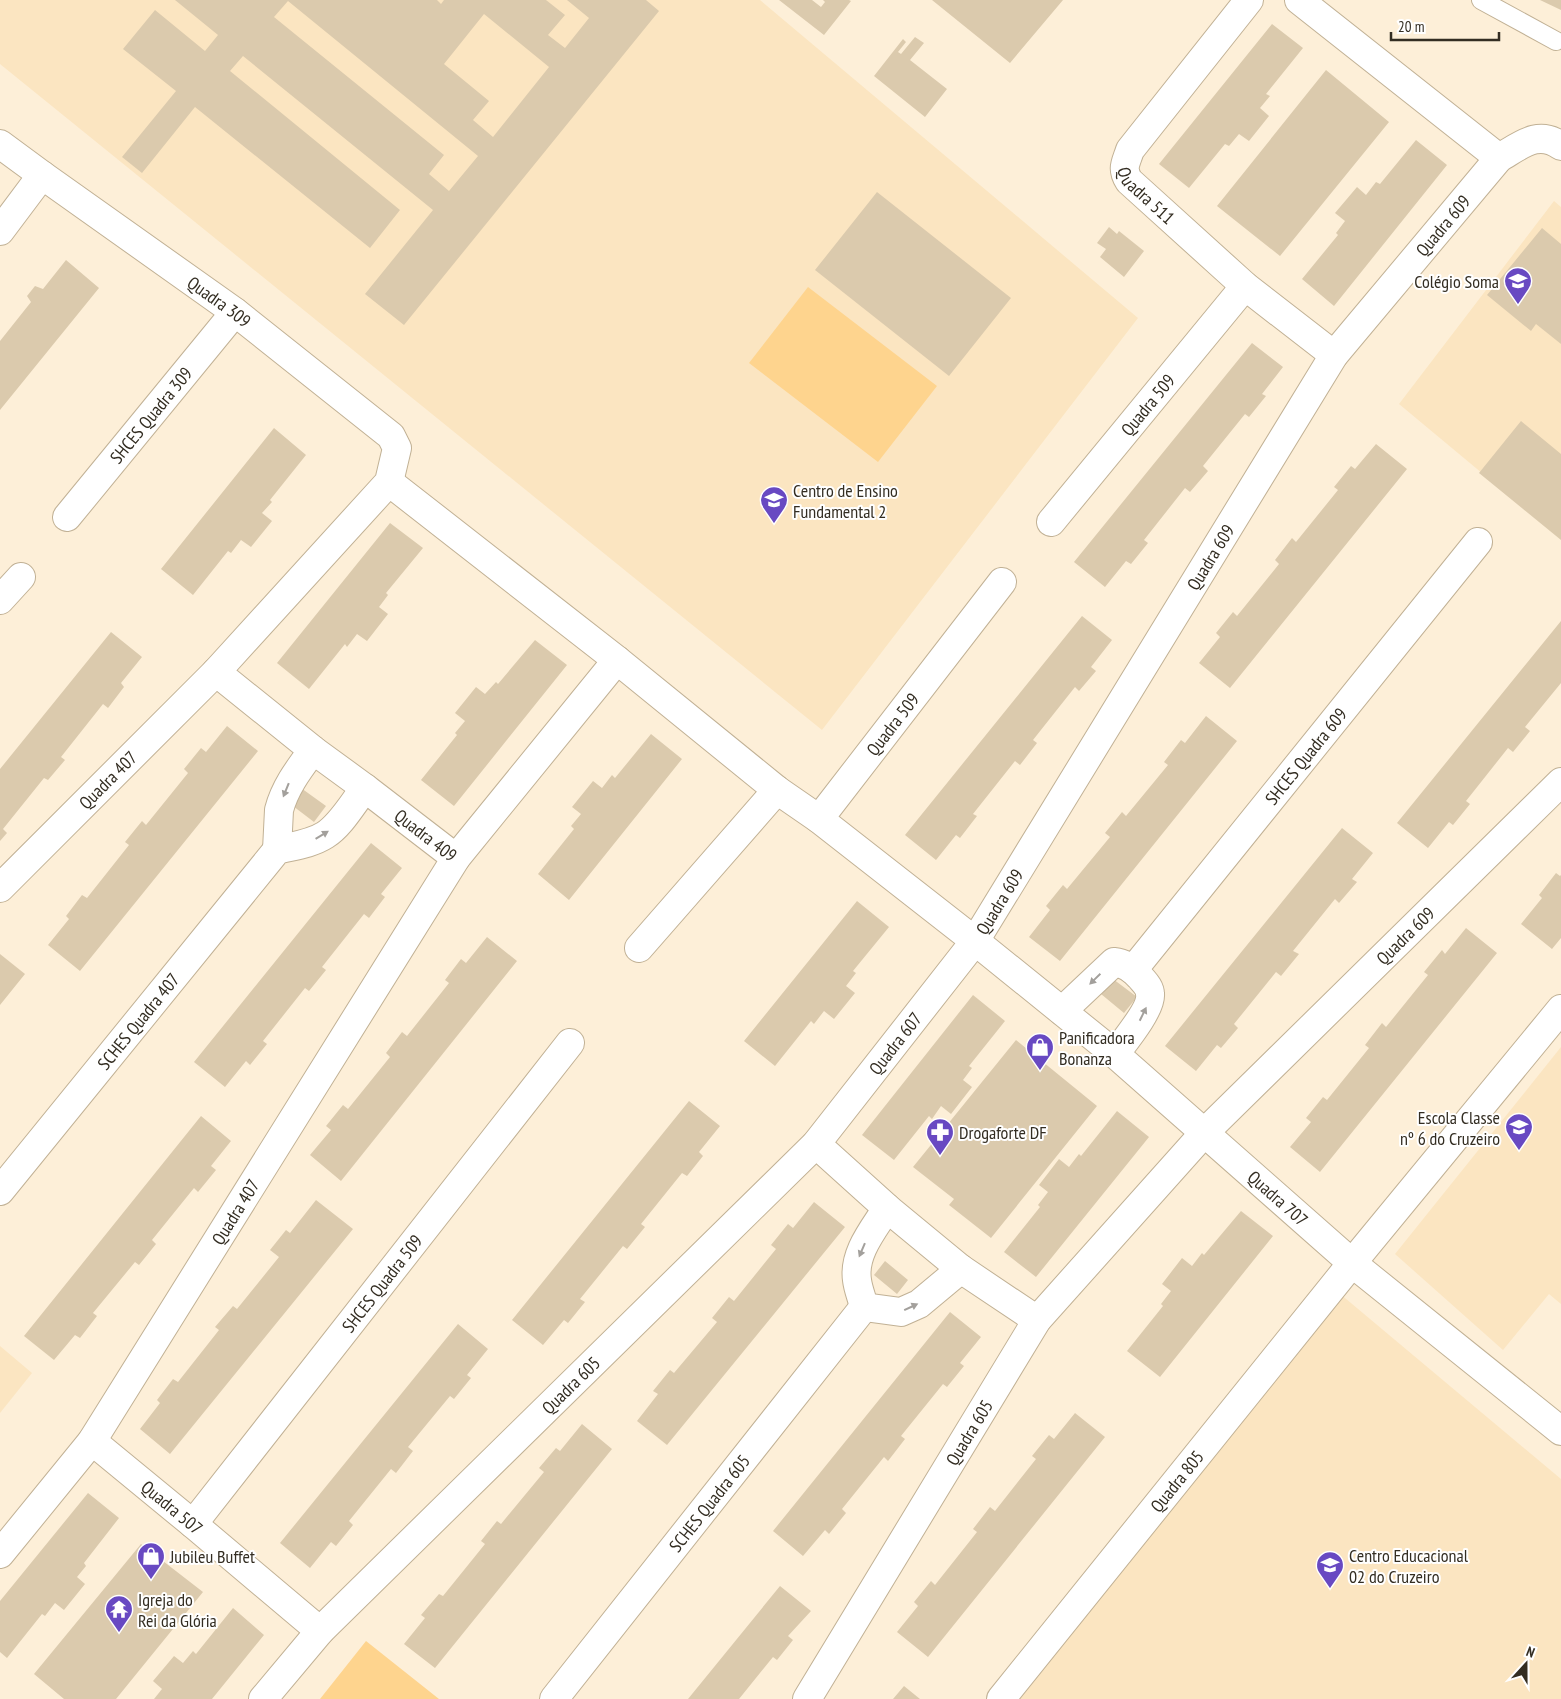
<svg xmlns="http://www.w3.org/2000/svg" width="1561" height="1699" font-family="'PT Sans Narrow',sans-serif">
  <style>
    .built { fill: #fbe5c1 }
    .green { fill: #fed48e }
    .building { fill: #dbcaad; fill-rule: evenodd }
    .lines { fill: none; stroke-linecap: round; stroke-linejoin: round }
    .lane-casing { stroke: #c1b195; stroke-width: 20 }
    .street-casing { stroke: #c1b195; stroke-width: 30 }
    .lane { stroke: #fff; stroke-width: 18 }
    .street { stroke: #fff; stroke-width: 28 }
    .oneway { fill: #a3a09c }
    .labels { text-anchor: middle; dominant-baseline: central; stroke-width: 4; stroke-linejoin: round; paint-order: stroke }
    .street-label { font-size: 18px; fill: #332d22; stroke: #fff }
    .poi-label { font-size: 18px; fill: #332d22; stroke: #fff; text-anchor: start }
  </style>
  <rect width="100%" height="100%" fill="#fdefd8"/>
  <path class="built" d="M0,0H760L1138,318L822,730L0,64Z
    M1554,201L1561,207V539L1399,404Z
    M1561,1047V1304L1549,1294L1503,1350L1395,1254Z
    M1339,1293L1561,1479V1699H1011Z
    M0,1346L32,1373L0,1413Z"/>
  <path class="green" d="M808,287L937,386L878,462L749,363Z
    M366,1641L439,1699H320Z"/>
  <path class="building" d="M175,0H437L441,4L444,0H546L565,15L548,35L565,48L589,18L567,0H646L659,11L404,325L365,294L433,210L243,56L230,71L400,210L370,248L195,107L142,173L122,157L176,91L123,49L155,10L205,51L218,35ZM288,1L478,156L449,191L429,174L444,155L274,17ZM484,14L549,67L493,137L473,120L489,101L444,64Z
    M779,0H812L821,7L825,2L823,0H849L851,1L824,35Z
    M932,0H1063L1010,63Z
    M1540,0H1561V10Z
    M1272,24L1303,48L1266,94L1270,96L1260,108L1269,116L1249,141L1239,134L1229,146L1225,144L1189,188L1159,164Z
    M915,37L924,43L910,60L947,89L925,117L874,76L903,39L906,42L898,52L901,54Z
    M1326,70L1389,122L1280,256L1217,206Z
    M1416,140L1447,165L1334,306L1302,279L1338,235L1336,233L1345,221L1335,213L1357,187L1366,195L1376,182L1380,184Z
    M877,192L1011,298L949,376L815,270Z
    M1109,227L1117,234L1119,231L1144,251L1124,277L1100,257L1106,249L1097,243Z
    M1542,228L1561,244V344L1536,324L1531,331L1487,295Z
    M66,260L99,288L0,410V341L31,302L27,296L35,286L43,289Z
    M1252,343L1283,367L1262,394L1266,396L1249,417L1245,414L1203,466L1208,471L1190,492L1185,488L1144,540L1148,543L1131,564L1126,561L1105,587L1074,562Z
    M1521,421L1561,454V540L1479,473Z
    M274,428L306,455L270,500L272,502L262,513L272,521L251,547L241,540L231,553L228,551L193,595L161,569Z
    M1376,444L1407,469L1230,688L1199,663L1220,637L1216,633L1233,612L1237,616L1279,564L1275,560L1292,538L1296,542L1338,490L1334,487L1351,466L1355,469Z
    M390,523L423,548L386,593L388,595L379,607L388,614L367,641L357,634L347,647L345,644L309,689L277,663Z
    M1082,616L1112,640L1091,667L1096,671L1079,691L1075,687L1033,740L1037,743L1020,765L1015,761L973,814L977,816L960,838L956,835L936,860L905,835Z
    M1561,621V683L1525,727L1530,731L1513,752L1508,748L1466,801L1470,804L1453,825L1449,822L1428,848L1397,823Z
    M111,632L142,657L121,683L124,687L108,708L103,704L61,757L65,760L48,780L44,778L3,829L7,833L0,841V769Z
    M535,640L567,665L454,806L421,780L457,735L455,733L465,721L455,713L476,687L485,694L496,682L498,684Z
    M1206,716L1237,741L1060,961L1029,937L1050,910L1046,906L1063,885L1067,889L1110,837L1105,833L1122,812L1126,816L1168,765L1164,762L1181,740L1185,743Z
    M227,726L258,751L80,971L48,945L69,919L66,916L82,895L87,898L129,845L125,842L142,821L146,825L188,773L184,769L201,748L206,752Z
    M651,734L682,759L569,900L538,874L574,829L571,826L581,814L572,807L593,781L602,788L612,775L615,778Z
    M301,788L326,806L314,822L289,803Z
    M1342,828L1373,853L1352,879L1357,882L1339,903L1335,899L1293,951L1299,954L1281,976L1276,972L1234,1024L1238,1028L1221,1048L1217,1045L1196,1071L1165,1046Z
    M371,843L402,868L381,894L385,897L369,918L364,914L322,967L326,970L309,991L305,988L263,1041L267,1044L250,1065L246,1061L225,1087L194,1062Z
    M1556,873L1560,876L1561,875V938L1552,949L1521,924L1542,898L1539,895Z
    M857,901L889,927L853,971L856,973L846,986L855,993L834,1019L824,1011L814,1024L811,1021L775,1066L744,1041Z
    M1466,928L1497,953L1320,1172L1290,1147L1311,1122L1306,1118L1323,1097L1327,1100L1369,1048L1365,1045L1382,1023L1386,1027L1428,975L1424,972L1442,950L1445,954Z
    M487,937L517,961L341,1181L310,1155L331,1130L326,1126L343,1105L348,1109L390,1057L386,1053L402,1032L407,1036L449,983L445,980L461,959L466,963Z
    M0,954L25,974L0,1005Z
    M1113,979L1137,997L1124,1013L1101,994Z
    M973,995L1005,1021L969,1066L972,1068L963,1080L972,1087L951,1114L941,1106L932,1119L929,1116L894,1160L862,1135Z
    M1016,1040L1097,1106L991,1238L949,1205L954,1199L913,1167Z
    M689,1101L720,1126L699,1152L703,1156L687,1176L682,1173L641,1224L645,1227L627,1249L623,1246L580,1299L585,1302L568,1323L564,1320L543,1345L512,1320Z
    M1117,1111L1149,1137L1036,1277L1004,1252L1040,1207L1038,1205L1048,1192L1039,1185L1059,1159L1069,1167L1079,1154L1081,1156Z
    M201,1116L231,1141L211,1166L216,1170L198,1192L194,1188L152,1240L156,1244L139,1265L135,1262L93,1313L97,1316L80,1338L75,1335L54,1360L24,1336Z
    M316,1200L353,1229L170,1454L140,1429L160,1403L157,1400L173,1379L178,1382L219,1330L215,1327L233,1306L237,1309L279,1257L270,1250L286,1230L290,1233Z
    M814,1202L845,1227L667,1445L637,1421L658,1394L653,1391L670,1370L674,1373L717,1322L712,1318L729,1297L734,1301L776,1249L771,1245L788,1224L793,1228Z
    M1241,1211L1273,1236L1160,1377L1127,1351L1163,1306L1161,1304L1171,1291L1162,1284L1182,1258L1192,1266L1202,1253L1204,1255Z
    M885,1261L908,1280L897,1294L874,1275Z
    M950,1312L981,1337L960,1363L964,1366L947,1387L943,1384L901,1436L905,1439L888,1461L884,1457L842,1509L846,1513L829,1534L825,1530L803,1556L773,1531Z
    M458,1324L488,1349L467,1375L471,1378L454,1399L450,1396L408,1447L413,1451L396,1473L391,1469L349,1521L353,1525L336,1546L331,1542L310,1568L280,1543Z
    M1075,1413L1105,1437L928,1657L897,1632L918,1606L914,1602L931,1581L935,1585L977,1532L973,1529L990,1507L995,1511L1036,1459L1032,1456L1049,1435L1054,1439Z
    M582,1424L612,1449L435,1668L404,1644L425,1618L421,1615L439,1594L443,1596L485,1544L481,1541L497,1521L501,1524L544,1472L539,1468L556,1448L560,1451Z
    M88,1493L119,1518L84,1563L86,1566L77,1577L85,1584L64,1610L55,1603L45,1616L42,1614L7,1658L0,1652V1601Z
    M141,1544L203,1592L116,1699H64L34,1674Z
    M780,1586L811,1611L788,1636L793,1640L777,1660L773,1657L739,1699H688Z
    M233,1608L264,1635L212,1699H154L162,1689L153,1681L174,1656L183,1663L193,1651L196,1654Z
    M904,1686L920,1699H893Z"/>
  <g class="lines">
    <g class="lane-casing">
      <path id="lane" d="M1481,0L1556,41"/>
    </g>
    <g class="street-casing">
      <g id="street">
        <path id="s1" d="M1249,0L1130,150C1126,163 1121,168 1129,181L1245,286L1334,355"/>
        <path d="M1299,0L1499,158"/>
        <path id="s2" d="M0,144L42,175L235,312L391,436L397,448L389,482L216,672L0,888"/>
        <path d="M0,231L42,175"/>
        <path id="s3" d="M389,482L617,660L777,790L819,819L975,941L1115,1054L1352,1263L1561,1431"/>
        <path id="s4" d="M67,517L235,312"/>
        <path id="s5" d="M1051,522L1245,286"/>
        <path d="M0,600L21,577"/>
        <path id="s6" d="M216,672L313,750L365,788L456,858"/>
        <path id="s7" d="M819,819L1002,582"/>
        <path d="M277,850L279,810C285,787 299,769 313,750"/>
        <path d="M639,948L777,790"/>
        <path id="s8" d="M1133,970L1478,542"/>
        <path d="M1062,1011L1114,962C1124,963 1133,969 1140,977C1144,982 1150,987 1150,994C1152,1008 1124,1042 1115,1054"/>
        <path d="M816,1144L887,1208L961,1269L1037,1320"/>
        <path id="s9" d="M0,1191L277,850C292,846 311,844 325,835C341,825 353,803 365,788"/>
        <path d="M864,1307L901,1312L919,1304L961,1269"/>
        <path d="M864,1307C862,1298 858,1289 857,1280C853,1253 874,1229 887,1208"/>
        <path id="s10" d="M92,1441L193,1524L320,1631"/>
        <path id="s11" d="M193,1524L570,1043"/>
        <path id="s12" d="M0,1554L92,1441L456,858L617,660"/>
        <path id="s13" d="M263,1699L320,1631L816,1144L975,941L1334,355L1499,158C1520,146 1538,129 1561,146"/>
        <path id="s14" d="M554,1699L864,1307"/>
        <path id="s15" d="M807,1699L1037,1320L1205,1132L1561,782"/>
        <path id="s16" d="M1001,1699L1352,1263L1561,1009"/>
      </g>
    </g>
    <use href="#lane" class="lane"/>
    <use href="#street" class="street"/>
  </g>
  <defs><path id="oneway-solid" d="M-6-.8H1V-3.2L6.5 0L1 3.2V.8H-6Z" transform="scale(1.25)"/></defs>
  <g class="oneway">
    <use href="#oneway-solid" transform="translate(286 790) rotate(112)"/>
    <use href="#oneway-solid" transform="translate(322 835) rotate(-31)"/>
    <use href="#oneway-solid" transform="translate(1095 979) rotate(136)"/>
    <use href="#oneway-solid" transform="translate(1143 1014) rotate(-64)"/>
    <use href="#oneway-solid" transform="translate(862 1250) rotate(113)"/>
    <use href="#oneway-solid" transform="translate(911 1307) rotate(-25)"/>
  </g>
  <defs>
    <g id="university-pin" transform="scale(1.4375)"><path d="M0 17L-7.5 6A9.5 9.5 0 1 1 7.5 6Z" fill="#6849c2" stroke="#fff"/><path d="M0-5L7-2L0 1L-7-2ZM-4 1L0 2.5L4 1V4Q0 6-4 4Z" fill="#fff"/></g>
    <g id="school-pin" transform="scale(1.4375)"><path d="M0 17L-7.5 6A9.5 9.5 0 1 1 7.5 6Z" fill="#6849c2" stroke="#fff"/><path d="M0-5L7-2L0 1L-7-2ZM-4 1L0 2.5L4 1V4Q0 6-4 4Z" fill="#fff"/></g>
    <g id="shop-pin" transform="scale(1.4375)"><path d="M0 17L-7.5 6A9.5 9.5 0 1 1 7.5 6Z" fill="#6849c2" stroke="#fff"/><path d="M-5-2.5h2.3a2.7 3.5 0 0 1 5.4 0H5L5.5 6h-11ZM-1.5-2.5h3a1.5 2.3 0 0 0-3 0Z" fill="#fff"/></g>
    <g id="pharmacy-pin" transform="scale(1.4375)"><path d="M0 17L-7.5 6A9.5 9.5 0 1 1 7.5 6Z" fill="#6849c2" stroke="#fff"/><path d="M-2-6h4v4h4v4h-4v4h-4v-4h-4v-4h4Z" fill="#fff"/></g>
    <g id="temple-pin" transform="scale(1.4375)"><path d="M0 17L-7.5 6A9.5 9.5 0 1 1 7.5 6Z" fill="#6849c2" stroke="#fff"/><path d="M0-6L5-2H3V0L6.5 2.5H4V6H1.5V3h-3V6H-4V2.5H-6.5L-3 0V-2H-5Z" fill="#fff"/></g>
  </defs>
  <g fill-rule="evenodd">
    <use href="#university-pin" x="1518" y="281"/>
    <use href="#school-pin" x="774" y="500"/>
    <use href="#shop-pin" x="1040" y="1047"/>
    <use href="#school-pin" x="1519" y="1127"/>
    <use href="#pharmacy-pin" x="940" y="1132"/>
    <use href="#shop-pin" x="151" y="1556"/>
    <use href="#school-pin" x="1330" y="1565"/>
    <use href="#temple-pin" x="119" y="1609"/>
  </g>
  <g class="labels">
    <g class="street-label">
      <text stroke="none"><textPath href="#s1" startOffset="246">Quadra 511</textPath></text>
      <text stroke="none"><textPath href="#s13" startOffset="1898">Quadra 609</textPath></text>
      <text stroke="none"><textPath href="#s2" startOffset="270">Quadra 309</textPath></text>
      <text stroke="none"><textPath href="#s5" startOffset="152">Quadra 509</textPath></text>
      <text stroke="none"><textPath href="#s4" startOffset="132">SHCES Quadra 309</textPath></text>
      <text stroke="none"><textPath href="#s13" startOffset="1492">Quadra 609</textPath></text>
      <text stroke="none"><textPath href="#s7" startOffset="120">Quadra 509</textPath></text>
      <text stroke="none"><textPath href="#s8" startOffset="275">SHCES Quadra 609</textPath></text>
      <text transform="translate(108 780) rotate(-45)">Quadra 407</text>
      <text stroke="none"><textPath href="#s6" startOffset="266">Quadra 409</textPath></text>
      <text stroke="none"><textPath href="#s13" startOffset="1088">Quadra 609</textPath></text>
      <text stroke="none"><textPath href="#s15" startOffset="976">Quadra 609</textPath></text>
      <text stroke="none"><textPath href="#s9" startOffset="219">SCHES Quadra 407</textPath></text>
      <text stroke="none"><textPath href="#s13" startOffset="912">Quadra 607</textPath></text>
      <text stroke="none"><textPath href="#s3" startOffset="1142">Quadra 707</textPath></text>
      <text stroke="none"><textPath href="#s12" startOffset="416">Quadra 407</textPath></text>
      <text stroke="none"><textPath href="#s11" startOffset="306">SHCES Quadra 509</textPath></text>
      <text stroke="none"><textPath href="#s13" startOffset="440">Quadra 605</textPath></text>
      <text stroke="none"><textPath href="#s15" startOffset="312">Quadra 605</textPath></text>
      <text stroke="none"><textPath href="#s16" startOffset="280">Quadra 805</textPath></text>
      <text stroke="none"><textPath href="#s14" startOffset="250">SCHES Quadra 605</textPath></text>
      <text stroke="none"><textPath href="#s10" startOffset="104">Quadra 507</textPath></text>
    </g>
    <g class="poi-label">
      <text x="1499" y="281" text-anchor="end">Colégio Soma</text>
      <text x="793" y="490">Centro de Ensino<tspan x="793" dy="21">Fundamental 2</tspan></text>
      <text x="1059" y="1037">Panificadora<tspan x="1059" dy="21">Bonanza</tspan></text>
      <text x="1500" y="1117" text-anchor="end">Escola Classe<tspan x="1500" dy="21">nº 6 do Cruzeiro</tspan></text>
      <text x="959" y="1132">Drogaforte DF</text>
      <text x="1349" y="1555">Centro Educacional<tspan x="1349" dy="21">02 do Cruzeiro</tspan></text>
      <text x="170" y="1556">Jubileu Buffet</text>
      <text x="138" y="1599">Igreja do<tspan x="138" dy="21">Rei da Glória</tspan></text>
    </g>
  </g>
  <g transform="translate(1526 1664) rotate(21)" stroke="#ffffff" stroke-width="4" paint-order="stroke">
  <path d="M0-4L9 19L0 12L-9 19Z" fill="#332d22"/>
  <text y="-8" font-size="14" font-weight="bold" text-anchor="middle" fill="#332d22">N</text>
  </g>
  <path d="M1391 32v8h108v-8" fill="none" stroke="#332d22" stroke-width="2.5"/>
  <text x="1398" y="32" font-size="15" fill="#332d22" stroke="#ffffff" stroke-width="4" paint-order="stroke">20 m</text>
</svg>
